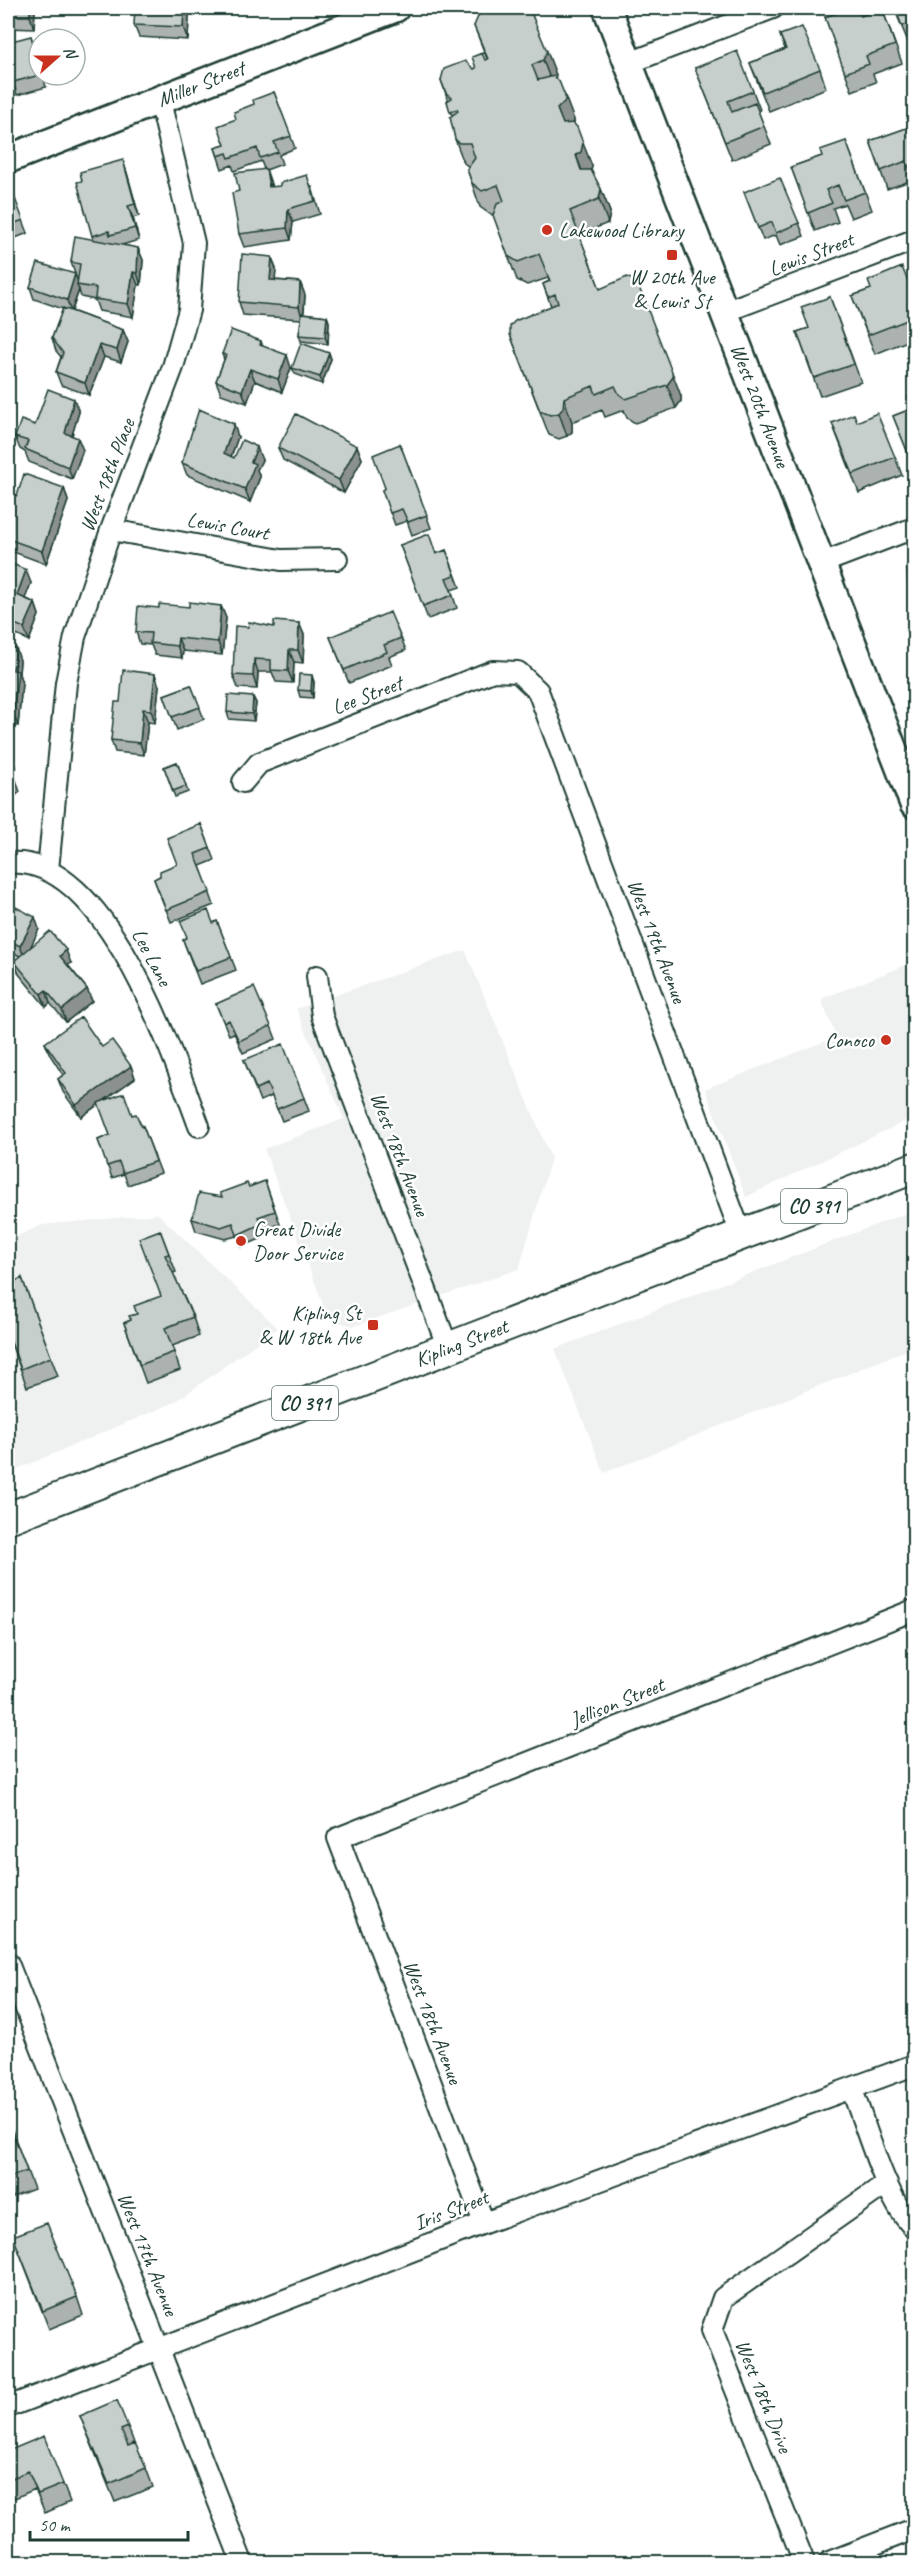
<svg xmlns="http://www.w3.org/2000/svg" width="922" height="2570" font-family="Caveat,sans-serif">
  <style>
    .built { fill: #eef1f0 }
    .lines { fill: none; stroke-linecap: round; stroke-linejoin: round }
    .street-casing { stroke: #1f3d34; stroke-width: 24 }
    .secondary-casing { stroke: #1f3d34; stroke-width: 32 }
    .primary-casing { stroke: #1f3d34; stroke-width: 34 }
    .street { stroke: #fff; stroke-width: 20 }
    .secondary { stroke: #fff; stroke-width: 27 }
    .primary { stroke: #fff; stroke-width: 30 }
    .wall { fill: #abb2af; stroke: #1f3d34; stroke-width: 1.5 }
    .shaded-wall { fill: #8b918f; stroke: #1f3d34; stroke-width: 1.5 }
    .building { fill: #c7cfcc; stroke: #1f3d34; stroke-width: 1.5 }
    .poi-dot { fill: #c8321e; stroke: #fff; stroke-width: 2 }
    .labels { text-anchor: middle; dominant-baseline: central; stroke-width: 5; stroke-linejoin: round; paint-order: stroke }
    .shield { fill: #fff; stroke: #627771; stroke-width: 1.5 }
    .shield-label { font-size: 20px; font-weight: bold; fill: #1f3d34 }
    .street-label { font-size: 21px; fill: #1f3d34; stroke: #fff }
    .poi-label { font-size: 21px; fill: #1f3d34; stroke: #fff; text-anchor: start }
  </style>
  <rect width="100%" height="100%" fill="#fff"/>
  <filter id="ink" filterUnits="userSpaceOnUse"><feTurbulence type="fractalNoise" baseFrequency=".0167" numOctaves="2"/><feDisplacementMap in="SourceGraphic" scale="12" xChannelSelector="R" yChannelSelector="G"/><feConvolveMatrix kernelMatrix="1 2 1 2 8 2 1 2 1" color-interpolation-filters="sRGB"/></filter>
  <g filter="url(#ink)">
    <path class="built" d="M465,950L551,1158L519,1269L354,1326L329,1320L264,1149L344,1119L296,1009Z
      M914,962V1117L746,1197L705,1089L836,1037L821,999Z
      M914,1210V1347L604,1473L555,1349Z
      M158,1214L278,1328L175,1402L8,1473V1240L42,1225Z"/>
    <g class="lines">
      <g class="street-casing">
        <path id="street" d="M629,63L773,8
          M724,312L914,240
          M111,530L281,560L337,559
          M822,563L914,528
          M243,782L259,763L493,671L518,672L538,691L741,1234
          M8,863C106,853 172,1054 199,1126
          M48,870L66,683L75,637L111,530L173,367L189,310L194,243L160,101
          M317,976L322,1016L448,1348
          M8,1963L242,2562
          M852,2090C865,2123 888,2206 914,2227
          M484,2223L338,1838L914,1610
          M8,2407L484,2223L914,2065
          M804,2562L712,2330L723,2298L887,2183
          M829,2562L914,2529"/>
      </g>
      <g class="secondary-casing">
        <g id="secondary">
          <path id="s1" d="M607,8L914,804"/>
          <path id="s2" d="M8,159L395,8"/>
        </g>
      </g>
      <g class="primary-casing">
        <g id="primary">
          <path id="s3" d="M8,1518L914,1168"/>
        </g>
      </g>
      <use href="#street" class="street"/>
      <use href="#secondary" class="secondary"/>
      <use href="#primary" class="primary"/>
    </g>
    <path class="wall" d="M8,8H35L34,29L8,28Z
      M529,8L556,75L555,77L574,120V124L592,166L591,170L601,189L610,212L608,223L579,235L600,289L681,396V401L676,408L635,423L627,418L624,410L605,417L602,410L572,422V432L567,436L559,439L549,435L510,334L551,306L543,284L549,281L548,278L527,285L517,280L493,214L491,215L480,207L467,169L469,167L464,163L455,139L452,115L447,101L448,100L441,80L476,68L487,59L474,26Z
      M882,8L902,63L873,74L876,82L852,91L825,17L861,16Z
      M894,8H915V42L909,44Z
      M189,16L188,40L139,37L134,25Z
      M780,35L820,69L826,88L769,111L750,63L785,49Z
      M36,49L39,60V75H43L46,87L17,95L13,82Z
      M695,68L753,91L760,110L758,111L771,144L732,160Z
      M274,92L295,148L279,155L282,164L266,170L272,187H312L320,214L293,222L291,240L244,247L239,234V191L264,169L261,161L234,171L232,165L222,169L215,148L225,145L236,119L254,104Z
      M915,125V184L913,180L887,189L870,141Z
      M846,141L872,210L851,218L845,204L833,208L838,222L815,231L791,167L822,156Z
      M127,173L139,216L133,218L139,240L122,245L138,248L143,260L141,285H138L133,317L99,311L95,300L81,297L79,290L72,311L123,330L128,342L121,362L104,357L89,395L61,385L56,372L61,357L56,351L52,338L63,309L34,299L30,287L75,274L71,262L94,240L92,236Z
      M744,192L799,223L804,236L780,245L776,235L763,240Z
      M8,195L23,220L28,233L8,241Z
      M276,269L275,280L300,282L305,295L304,313L327,316L329,322L328,344L301,341L299,335L301,319L243,315L239,302Z
      M871,289L915,299V338L875,354L852,296Z
      M830,297L861,382L820,396L797,332L809,328Z
      M261,341L263,347L291,368L282,392L255,381L247,403L221,394L216,381L224,360L222,354Z
      M329,353L331,359L322,384L295,374L292,368Z
      M915,394V470L893,416L912,409L908,397Z
      M79,412L72,435L83,450L72,479L29,462L25,452L20,449L15,437L35,425Z
      M832,423L895,457L902,475L859,493Z
      M238,437L231,457L234,458L262,460L257,470L260,477L250,502L187,475L182,463Z
      M400,444L431,528L412,535L407,521L395,525L382,490L385,488Z
      M357,446L362,459L344,493L283,460L278,448Z
      M64,488L68,501L46,564L8,550V492L17,496Z
      M400,545L436,554L446,550L460,587L451,590L457,608L428,619Z
      M8,562L31,583L25,598L35,603L39,615L29,641L8,631Z
      M915,566V631L909,615Z
      M221,606L226,618L222,655L183,651L182,658L155,655L151,645L140,644L136,632L159,608Z
      M299,623L304,635L303,663L294,662L293,683L276,682L272,672H258L257,689L238,688L233,675L274,627Z
      M330,637L401,638L406,650L389,657L392,665L349,683Z
      M8,647L20,660L19,674L22,683L18,726L8,724Z
      M314,682L313,698L300,697L298,690Z
      M191,685L204,719L177,730L164,695Z
      M159,686L155,723L148,722L144,755L115,752L111,740L120,702Z
      M253,697L256,703L254,721L229,719L227,712Z
      M177,762L188,792L175,797L164,767Z
      M201,824L215,860L200,866L214,905L171,922L154,879L160,876L177,864Z
      M8,903L39,929L30,948L71,963L68,965L87,989L92,1001L66,1022L50,1003L46,1007L19,974L14,961L20,956L8,950Z
      M217,921L236,970L200,984L183,940Z
      M216,1004L271,1026L276,1039L243,1053L234,1033L229,1035Z
      M45,1043L102,1047L131,1066L135,1078L103,1101L132,1115L142,1127L143,1126L161,1173L128,1185L124,1174L112,1178L98,1140L110,1135L99,1104L81,1117L63,1092L58,1079L63,1075L50,1055Z
      M244,1060L304,1098L309,1111L282,1121L272,1096L260,1101Z
      M265,1181L280,1224L263,1230L265,1237L241,1247L237,1236L225,1239L196,1231L192,1219L222,1197Z
      M160,1230L176,1272L173,1273L193,1317L199,1336L172,1346L180,1370L146,1383L124,1323L131,1320L136,1314L161,1296Z
      M22,1278L58,1376L27,1387L8,1335Z
      M8,2120L34,2189L8,2199Z
      M13,2236L77,2297L83,2315L49,2329Z
      M80,2416L128,2427L134,2443L146,2468L153,2487L115,2502Z
      M8,2451L63,2484L70,2502L45,2513L35,2489L8,2501Z"/>
    <path class="shaded-wall" d="M30,8H35L34,29L30,16Z
      M184,8H186L189,16L188,40L183,27Z
      M31,36L39,60V65Z
      M547,51L556,75L552,84L543,60Z
      M565,96L574,120V125L566,133L557,109Z
      M583,143L592,166L590,176L585,179L576,155Z
      M123,160L127,173L139,216L135,204Z
      M266,169L270,181L274,199L269,187Z
      M601,189L610,212L608,223L599,199Z
      M128,206L133,218L139,240L135,228Z
      M288,209L293,222L291,240L287,228Z
      M138,248L143,260L141,285L137,273Z
      M272,257L276,269L274,292L270,280Z
      M133,272L138,285L133,317L128,304Z
      M75,274L79,285H77L79,290L71,312L67,300Z
      M300,282L305,295L303,320L299,307Z
      M327,316L329,322L328,344L325,337Z
      M123,330L128,342L121,362L117,350Z
      M99,345L104,357L89,395L85,383Z
      M329,353L331,359L322,384L320,377Z
      M287,355L291,368L282,392L278,379Z
      M250,369L255,381L247,403L242,391Z
      M672,372L681,396V401L676,408L667,385Z
      M564,398L572,422V432L567,436L559,413Z
      M74,399L79,412L69,445L65,433Z
      M234,424L238,437L228,465L224,453Z
      M78,438L83,450L72,479L68,467Z
      M357,446L362,459L344,493L339,480Z
      M257,447L262,460L257,470L260,477L250,502L245,489L251,462Z
      M64,488L68,501L46,564L42,551Z
      M26,570L31,583L22,607L17,595Z
      M35,603L39,615L29,641L24,628Z
      M221,606L226,618L222,655L218,642Z
      M299,623L304,635L303,663L298,650Z
      M178,638L183,651L182,658L177,646Z
      M16,648L20,660L19,674L22,683L18,726L13,713V670Z
      M289,650L294,662L293,683L288,671Z
      M254,659L258,672L257,689L253,676Z
      M155,674L159,686L155,723L151,710Z
      M312,675L314,682L313,698L311,691Z
      M253,697L256,703L254,721L252,714Z
      M143,709L148,722L144,755L140,743Z
      M11,756L16,768L8,774V759Z
      M16,780L20,792L8,802V786Z
      M35,917L39,929L25,959L20,946Z
      M66,950L71,963L64,968L60,956Z
      M87,989L92,1001L66,1022L62,1010Z
      M46,990L50,1003L46,1007L41,994Z
      M131,1066L135,1078L81,1117L76,1105Z"/>
    <path class="building" d="M8,8H30V16H8Z
      M135,8H184L183,27L134,25Z
      M497,8H529L547,51L543,60L532,65L538,80L554,76L559,81L565,96V101L557,109L563,124L573,123L577,127L583,143L581,152L576,155L581,170H591L601,189L599,199L570,211L600,289L627,277L637,282L672,372L673,377L667,385L626,399L619,394L615,386L596,394L593,386L564,398L563,408L559,413L550,415L540,411L510,334V326L515,321L558,303L555,294L548,297L543,284L550,281L539,254L518,262L508,256L493,215L497,204L504,201L498,185L482,191L472,183L467,169L475,158L470,143H459L455,139L450,117L458,111L457,109L450,112L447,101L452,98L446,93L441,80L444,69L465,61L474,69L476,68L472,57L482,53L485,60L488,59L474,26L479,14Z
      M851,8H857L861,16L882,8L895,45L866,56L869,64L845,73L825,17Z
      M895,8H915V21L902,26Z
      M802,27L820,69L763,92L750,63L786,49L780,35Z
      M31,36L39,65V75H40L13,82L8,62V42Z
      M737,51L753,91L728,101L732,112L755,103L764,126L725,142L695,68Z
      M274,92L291,136L274,142L278,152L260,158L257,148L229,158L227,153L218,156L215,148L225,145L218,126L236,119L234,112L254,104L253,100Z
      M915,125V171L911,173L906,161L881,171L870,141Z
      M846,141L865,192L844,200L838,185L826,190L832,203L808,213L791,167L822,156L820,150Z
      M123,160L135,204L128,206L135,228L110,235L109,231L92,236L77,182L82,181L80,172Z
      M266,169L269,187L280,186V183L307,175L315,201L288,209L287,228L239,234L232,193L239,191L235,173Z
      M780,178L799,223L776,233L772,222L758,228L744,192Z
      M13,193L23,220L8,226V195Z
      M75,236L138,248L137,273L133,272L128,304L95,299L96,288L77,285L80,264L71,262Z
      M242,254L272,257L270,280L300,282L299,307L239,302Z
      M38,263L75,274L67,300L30,287Z
      M902,267L915,299V317L868,335L852,296L871,289L868,281Z
      M830,297L854,364L814,378L797,332L809,328L801,307Z
      M63,308L123,330L117,350L99,345L85,383L56,372L63,353L52,338Z
      M302,313L327,316L325,337L299,335Z
      M231,330L261,341L260,345L287,355L278,379L250,369L242,391L216,381L226,355L222,354Z
      M301,343L329,353L320,377L292,368Z
      M48,389L74,399L65,433L78,438L68,467L25,449L28,441L15,437L21,420L35,425Z
      M915,394V450L908,453L893,416L913,408L908,397Z
      M199,409L234,424L224,453L234,458L242,440L257,447L251,462L255,464L245,489L182,463Z
      M877,413L895,457L853,474L832,423L854,414L857,422Z
      M296,414L357,446L339,480L278,448Z
      M400,444L427,515L408,522L402,509L390,513L382,490L385,488L373,455Z
      M24,474L64,488L42,551L8,539V525L10,519L8,518V492L17,496Z
      M429,534L436,554L446,550L455,575L446,578L453,595L423,606L400,545Z
      M8,562L26,570L17,595L35,603L24,628L8,621Z
      M907,566H915V614L909,615Z
      M189,602L221,606L218,642L178,638L177,646L150,643L151,633L136,632L138,606L159,608V604L189,607Z
      M390,612L401,638L384,645L387,652L344,670L330,637Z
      M274,621L299,623L298,650H289L288,671L271,670V660L254,659L253,676L233,675L235,626L248,627L249,622L274,627Z
      M8,647L16,648L13,670L18,671L13,713L8,712Z
      M123,670L155,674L151,710L143,709L140,743L111,740L115,702H120Z
      M299,674L312,675L311,691L298,690Z
      M191,685L200,707L172,717L164,695Z
      M228,695L253,697L252,714L227,712Z
      M8,751L11,756L8,759Z
      M177,762L186,786L173,791L164,767Z
      M8,769L16,780L8,786Z
      M201,824L210,848L195,854L210,892L166,910L154,879L160,876V871L177,864L167,838Z
      M8,903L35,917L20,946L8,940Z
      M208,910L213,923L217,921L231,957L196,971L183,940L187,937L180,921Z
      M50,931L66,950L60,956L87,989L62,1010L46,990L41,994L14,961Z
      M254,987L271,1026L239,1041L229,1020L224,1023L216,1004Z
      M81,1017L102,1047L112,1040L131,1066L76,1105L58,1079L66,1073L45,1043Z
      M283,1044L304,1098L277,1109L267,1084L256,1089L244,1060Z
      M124,1093L132,1115L136,1114L142,1127L143,1126L156,1161L123,1173L119,1162L107,1166L98,1140L110,1135L98,1103Z
      M265,1181L275,1211L258,1217L261,1224L237,1235L233,1223L221,1227L192,1219L199,1193L222,1197L220,1193L247,1183L249,1187Z
      M160,1230L169,1254L165,1255L193,1317L165,1328L174,1352L140,1365L124,1323L131,1320L129,1316L137,1314L134,1306L161,1296L139,1238Z
      M22,1278L51,1357L21,1369L8,1334V1284Z
      M8,2120L27,2171L8,2178Z
      M47,2223L77,2297L43,2311L13,2236Z
      M117,2400L128,2427L121,2430L128,2446L135,2443L146,2468L109,2484L80,2416Z
      M44,2436L63,2484L38,2494L28,2471L8,2480V2451Z"/>
  </g>
  <g class="poi-dot">
    <circle cx="547" cy="230" r="6"/>
    <rect x="666" y="249" width="12" height="12" rx="3"/>
    <circle cx="886" cy="1040" r="6"/>
    <circle cx="241" cy="1241" r="6"/>
    <rect x="367" y="1319" width="12" height="12" rx="3"/>
  </g>
  <g class="labels">
    <g class="shield">
      <rect x="781" y="1189" width="66" height="34" rx="4.5"/>
      <rect x="272" y="1386" width="66" height="34" rx="4.5"/>
    </g>
    <g class="shield-label">
      <text x="814" y="1206">CO 391</text>
      <text x="305" y="1403">CO 391</text>
    </g>
    <g class="street-label">
      <text stroke="none"><textPath href="#s2" startOffset="207">Miller Street</textPath></text>
      <text transform="translate(811 254) rotate(-21)">Lewis Street</text>
      <text stroke="none"><textPath href="#s1" startOffset="426">West 20th Avenue</textPath></text>
      <text transform="translate(107 475) rotate(-69)">West 18th Place</text>
      <text transform="translate(228 526) rotate(10)">Lewis Court</text>
      <text transform="translate(367 695) rotate(-21)">Lee Street</text>
      <text transform="translate(657 941) rotate(69)">West 19th Avenue</text>
      <text transform="translate(152 957) rotate(62)">Lee Lane</text>
      <text transform="translate(400 1154) rotate(69)">West 18th Avenue</text>
      <text stroke="none"><textPath href="#s3" startOffset="486">Kipling Street</textPath></text>
      <text transform="translate(617 1702) rotate(-22)">Jellison Street</text>
      <text transform="translate(433 2022) rotate(69)">West 18th Avenue</text>
      <text transform="translate(451 2210) rotate(-21)">Iris Street</text>
      <text transform="translate(148 2254) rotate(68)">West 17th Avenue</text>
      <text transform="translate(764 2396) rotate(68)">West 18th Drive</text>
    </g>
    <g class="poi-label">
      <text x="559" y="230">Lakewood Library</text>
      <text x="672" y="277" text-anchor="middle">W 20th Ave<tspan x="672" dy="24">&amp; Lewis St</tspan></text>
      <text x="874" y="1040" text-anchor="end">Conoco</text>
      <text x="253" y="1229">Great Divide<tspan x="253" dy="24">Door Service</tspan></text>
      <text x="361" y="1313" text-anchor="end">Kipling St<tspan x="361" dy="24">&amp; W 18th Ave</tspan></text>
    </g>
  </g>
  <rect width="922" height="2570" fill="none" stroke="#fff" stroke-width="30"/>
  <rect x="15" y="15" width="892" height="2540" fill="none" stroke="#1f3d34" stroke-width="2" filter="url(#ink)"/>
  <g transform="translate(57 57) rotate(69)"><circle r="28" fill="#ffffff" stroke="#a5b1ae" stroke-width="1.5"/>
  <path d="M0-4.5L10 22L0 15L-10 22Z" fill="#c8321e"/>
  <text y="-9" font-size="16" font-weight="bold" text-anchor="middle" fill="#1f3d34">N</text>
  </g>
  <path d="M30 2531v9h158v-9" fill="none" stroke="#1f3d34" stroke-width="3"/>
  <text x="39" y="2531" font-size="18" fill="#1f3d34" stroke="#ffffff" stroke-width="4.5" paint-order="stroke">50 m</text>
</svg>
